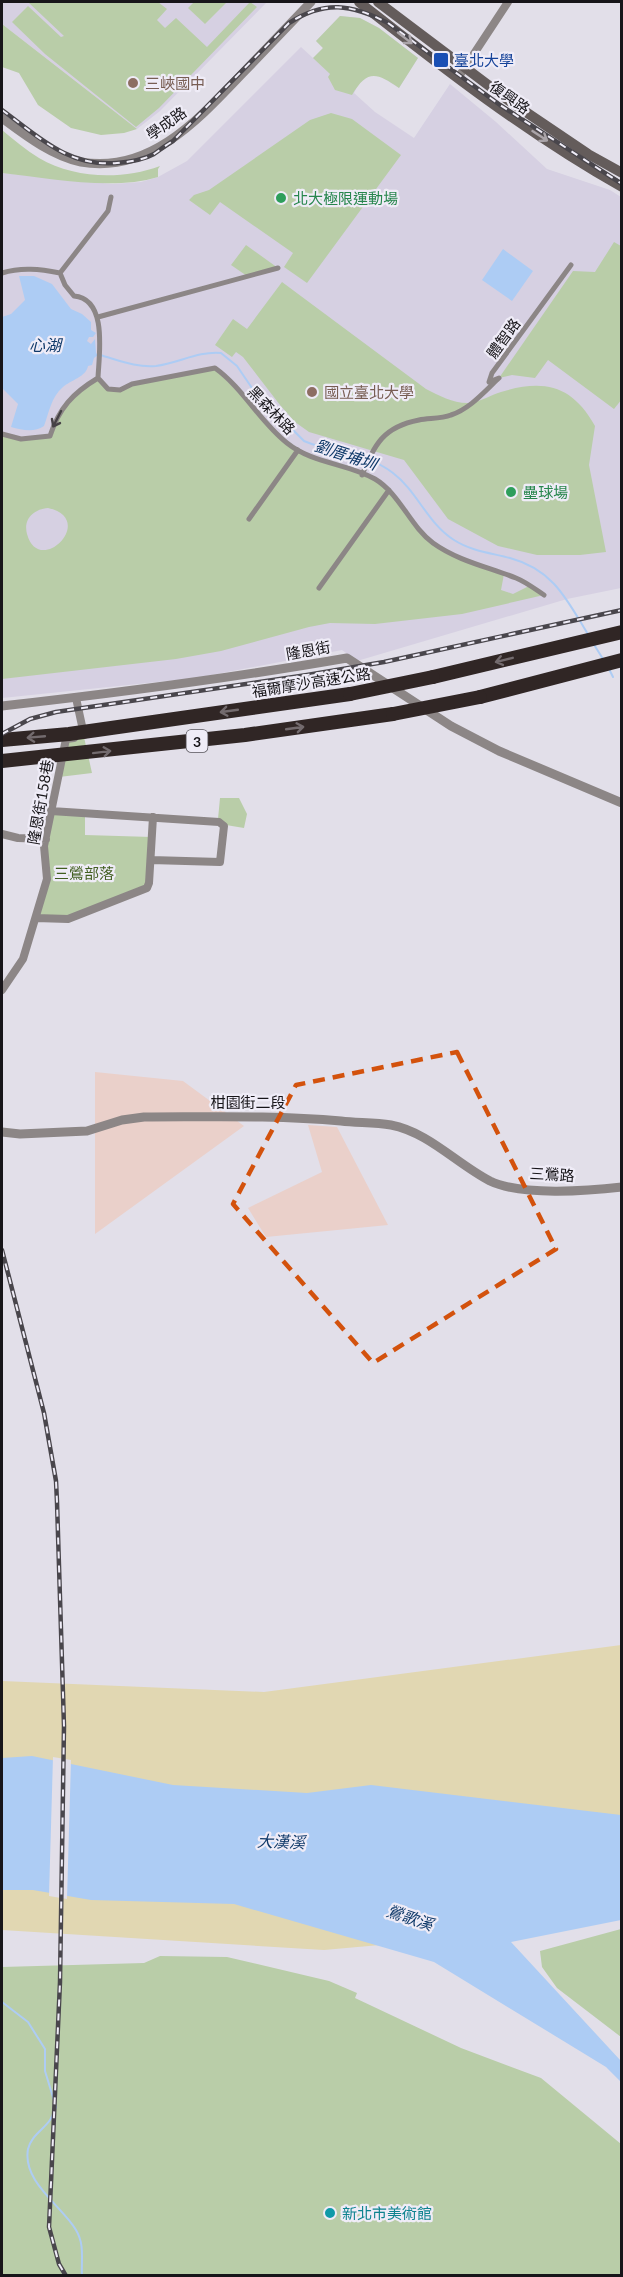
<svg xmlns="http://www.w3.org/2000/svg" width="623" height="2277" font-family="Lato,'Noto Sans TC',sans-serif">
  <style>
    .built { fill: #d6d0e2 }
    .industrial { fill: #ead0ca }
    .green { fill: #b9cda8; fill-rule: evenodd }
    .sand { fill: #e1d7b2 }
    .water { fill: #adccf4 }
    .pier { fill: #e2dfe9 }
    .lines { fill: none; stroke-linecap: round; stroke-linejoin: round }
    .stream { stroke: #adccf4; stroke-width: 2 }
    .pedestrian { stroke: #8c8686; stroke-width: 5 }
    .minor { stroke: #8c8686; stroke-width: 8 }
    .tertiary { stroke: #8c8686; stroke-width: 9 }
    .secondary { stroke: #645c5b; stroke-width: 10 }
    .motorway { stroke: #302625; stroke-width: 14 }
    .rail-casing { stroke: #49464c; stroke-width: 4.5 }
    .rail { stroke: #efecf7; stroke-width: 2; stroke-dasharray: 7; stroke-linecap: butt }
    .motorway-bridge { stroke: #302625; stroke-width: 14 }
    .oneway { stroke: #aaa4a9 }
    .oneway2 { stroke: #464245 }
    .oneway3 { stroke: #736b6e }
    .marked { fill: none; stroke: #d3520d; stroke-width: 4.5; stroke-dasharray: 12 8; stroke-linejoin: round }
    .transit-dot { fill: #1a4fb4; stroke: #efecf7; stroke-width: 2 }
    .education-dot { fill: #8d6e63; stroke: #efecf7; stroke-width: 2 }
    .leisure-dot { fill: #2e9e5b; stroke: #efecf7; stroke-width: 2 }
    .culture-dot { fill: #0f9aa8; stroke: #efecf7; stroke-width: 2 }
    .labels { text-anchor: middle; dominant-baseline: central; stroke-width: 4.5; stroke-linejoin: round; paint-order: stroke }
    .shield { fill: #efecf7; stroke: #58565c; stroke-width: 1.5 }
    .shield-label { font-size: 14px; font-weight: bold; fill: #171519 }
    .transit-label { font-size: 15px; fill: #164399; stroke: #efecf7; text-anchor: start }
    .education-label { font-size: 15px; fill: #785e54; stroke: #efecf7; text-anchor: start }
    .street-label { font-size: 15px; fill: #171519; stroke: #efecf7 }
    .leisure-label { font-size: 15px; fill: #27864d; stroke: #efecf7; text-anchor: start }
    .park-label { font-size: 15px; fill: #425f21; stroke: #efecf7 }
    .culture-label { font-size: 15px; fill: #0d838f; stroke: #efecf7; text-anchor: start }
    .water-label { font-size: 16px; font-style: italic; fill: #0f3969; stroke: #efecf7 }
  </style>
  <rect width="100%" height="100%" fill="#e2dfe9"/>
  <path class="built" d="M2,2H267L160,111L137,129L2,24Z
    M340,16L360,18L379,28L418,58L399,88L380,76H368L359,83L354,93L375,112L414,138L450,84L496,122L547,169L610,190L621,197V588L567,599L357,661L342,650L196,678L2,698V173L113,184L141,182L158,177L187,161L301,47L313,58L323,48L316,41Z"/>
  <path class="industrial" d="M95,1072L183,1081L244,1126L95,1234Z
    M308,1125L337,1127L388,1225L266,1237L248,1208L322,1172Z"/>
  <path class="green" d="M28,2H158L167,9L157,20L165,28L176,18L207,47L250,2L257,7L159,108L136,127L45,54L12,22L28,6L61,37L64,36Z
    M194,2H227L205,24L188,8Z
    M340,16L360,18L379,28L418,58L399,88C376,72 367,70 352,95L335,90L328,77L330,74L313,58L323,48L316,41Z
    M2,24L137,129L124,133L101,135L71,128L38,105L19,73L2,67Z
    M331,113L352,119L401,155L307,283L284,267L293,253L220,202L210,215L189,200L194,195L209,190L310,120Z
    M2,130C14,140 26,150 39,158C75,179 122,180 160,166L158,169V177C113,191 49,178 2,173Z
    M614,242L621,246L622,399L614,409L548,360L535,378L512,375L499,378L573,271L595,272Z
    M246,245L278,268L247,276L231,265Z
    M282,282L426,389C440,396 454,404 470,403C480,402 491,395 501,392C544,379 572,385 595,426L589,465L606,552L580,555H537L498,546L448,519L404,460L309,432L295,422L280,405L243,357L236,352L232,357L215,345L233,319L247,329Z
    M215,368L274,431L298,450L374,479L389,490L431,542L448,553L504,574L501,590L513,594L529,586L544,595L462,614L375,624L330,623L309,627L221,651L176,659L2,679V434L21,439L50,436C59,408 73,393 98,378L108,389L120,390L132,384ZM48,508C98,519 39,578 27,534C23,519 34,509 48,508Z
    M84,737L92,773L59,777L66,739Z
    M220,798H239L247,814L244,828L226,825L218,819Z
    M51,811L85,813V835L152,837L147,888L68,919L36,918L47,880L44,846Z
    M621,1929H622L621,2037L557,1988L542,1967L540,1951Z
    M160,1956L227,1957L329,1981L357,1993L355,1998L461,2048L541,2078L621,2144V2275H2V1967L144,1963Z"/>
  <path class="sand" d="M621,1645V1909L492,1935L324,1950L2,1930V1681L264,1692Z"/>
  <path class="water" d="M503,249L533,271L512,301L482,280Z
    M19,276H34L52,284L71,309L82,314L91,322V330L96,333L93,337H89L87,341L91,344L95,339L96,353L98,355L94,358L92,365L88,366C86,377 71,380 63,387C51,397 49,413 44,426C34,433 22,430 11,427L18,404L2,388V317L11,314L25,300Z
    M32,1756L173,1785L307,1793L371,1785L621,1815V1920L511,1942L621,2061V2082L606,2067L434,1962L234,1904L91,1900L33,1890H2V1758Z"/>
  <path class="pier" d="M53,1757L71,1760L67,1899L49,1896Z"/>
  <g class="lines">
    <path class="stream" d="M100,355C118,360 137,368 156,366C179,363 198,351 221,353L237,366L254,391L304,441C334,454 366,452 393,473C417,491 428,524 454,540C471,551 491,553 510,558C554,570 567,600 589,636
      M593,643L603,659
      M609,669L613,677
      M2,2002L28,2022L45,2049V2071L56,2107C54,2111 53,2116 50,2120C43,2130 31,2136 28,2149C22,2182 62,2206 76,2230C85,2245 81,2260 82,2276"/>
    <path class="pedestrian" d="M2,273C21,267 40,269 60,273L65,285L74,296C108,299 99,354 98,378
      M60,273L108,211L111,197
      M98,317L278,268
      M98,378L108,389L120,390L132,384L215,368C243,388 260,422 287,443C313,464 347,463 375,479C400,494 410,526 433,543C458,561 488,567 516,578C526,582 535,589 544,595
      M2,434L21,439L50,436C59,408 73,393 98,378
      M362,475C375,444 383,427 419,420C429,418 441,419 451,415C470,409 485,391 499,378L489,382L492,373L571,265
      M249,519L298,450
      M319,588L389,490"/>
    <path class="minor" d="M458,78L508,2
      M76,698L84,735
      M51,811L219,822L224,826L220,862L151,860
      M2,834L18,838L46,839
      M36,918L68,919L147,888L149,883L153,817
      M2,990L23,959L47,879L44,846L66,739L74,738"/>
    <path class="tertiary" d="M2,118C25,135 52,156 81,162C150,174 199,119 242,74C265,50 288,26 311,2
      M2,706C117,693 232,678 347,658L451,726L499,751L622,803
      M2,1132L20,1134L87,1131L122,1120L144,1117C210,1117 275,1115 341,1121C357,1123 374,1122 391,1125C428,1132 457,1164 490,1181C521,1196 588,1191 622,1187"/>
    <path class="secondary" d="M359,2C443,68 528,134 622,187
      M378,2L508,100L588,154L622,173"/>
    <path class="motorway" d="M433,677L622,632
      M480,697L622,660
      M2,740L69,734L350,694
      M2,761L245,735L393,714"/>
    <g class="rail-casing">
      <path id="rail" d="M2,110C39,137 68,167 117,163C129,162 143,160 154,154C160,150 166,145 173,141L289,23C325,0 351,4 388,23L500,105L622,184
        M2,734L30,719L56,712L307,675L384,662L622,610
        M2,1250L44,1413L56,1481L57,1502L64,1726L60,1982L49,2227L59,2264L66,2276"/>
    </g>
    <use href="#rail" class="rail"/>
    <path class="motorway-bridge" d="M350,694L433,677
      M393,714L480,697"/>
  </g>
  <defs><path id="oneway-shaft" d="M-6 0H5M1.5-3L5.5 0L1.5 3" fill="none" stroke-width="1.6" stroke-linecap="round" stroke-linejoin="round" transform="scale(1.5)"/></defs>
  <g class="oneway">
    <use href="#oneway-shaft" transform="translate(405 38) rotate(38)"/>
    <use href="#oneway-shaft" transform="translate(540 136) rotate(33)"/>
  </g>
  <use class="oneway2" href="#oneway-shaft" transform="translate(57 419) rotate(117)"/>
  <g class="oneway3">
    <use href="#oneway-shaft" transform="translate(504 660) rotate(166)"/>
    <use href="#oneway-shaft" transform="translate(229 711) rotate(172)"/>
    <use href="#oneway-shaft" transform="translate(295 728) rotate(-8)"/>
    <use href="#oneway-shaft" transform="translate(36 737) rotate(175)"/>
    <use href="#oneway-shaft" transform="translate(102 752) rotate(-7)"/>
  </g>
  <path class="marked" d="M457,1052L556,1249L373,1363L233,1204L296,1085Z"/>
  <rect class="transit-dot" x="433" y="52" width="16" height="16" rx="3"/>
  <g class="education-dot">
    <circle cx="133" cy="83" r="6"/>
    <circle cx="312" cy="392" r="6"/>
  </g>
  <g class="leisure-dot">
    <circle cx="281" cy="198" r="6"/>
    <circle cx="511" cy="492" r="6"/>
  </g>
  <circle class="culture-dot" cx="330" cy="2213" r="6"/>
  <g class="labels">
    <rect class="shield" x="186.5" y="730" width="21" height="22" rx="4.5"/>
    <g class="shield-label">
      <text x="197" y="741">3</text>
    </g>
    <g class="transit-label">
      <text x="454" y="60">臺北大學</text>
    </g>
    <g class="education-label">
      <text x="145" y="83">三峽國中</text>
      <text x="324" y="392">國立臺北大學</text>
    </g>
    <g class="street-label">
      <text transform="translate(510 97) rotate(35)">復興路</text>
      <text transform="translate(166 123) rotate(-35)">學成路</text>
      <text transform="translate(503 338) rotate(-54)">體智路</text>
      <text transform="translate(272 410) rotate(46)">黑森林路</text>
      <text transform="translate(308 650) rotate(-10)">隆恩街</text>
      <text transform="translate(311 682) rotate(-9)">福爾摩沙高速公路</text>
      <text transform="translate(40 802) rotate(-80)">隆恩街158巷</text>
      <text x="248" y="1102">柑園街二段</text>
      <text transform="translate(552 1174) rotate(3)">三鶯路</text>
    </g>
    <g class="leisure-label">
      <text x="293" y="198">北大極限運動場</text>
      <text x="523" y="492">壘球場</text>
    </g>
    <g class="park-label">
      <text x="84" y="873">三鶯部落</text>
    </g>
    <g class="culture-label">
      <text x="342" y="2213">新北市美術館</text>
    </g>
    <g class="water-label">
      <text x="45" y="344">心湖</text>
      <text transform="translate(346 454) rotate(18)">劉厝埔圳</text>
      <text transform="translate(281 1841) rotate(2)">大漢溪</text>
      <text transform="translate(410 1917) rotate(18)">鶯歌溪</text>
    </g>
  </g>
  <rect width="623" height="2277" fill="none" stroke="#171519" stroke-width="6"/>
</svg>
